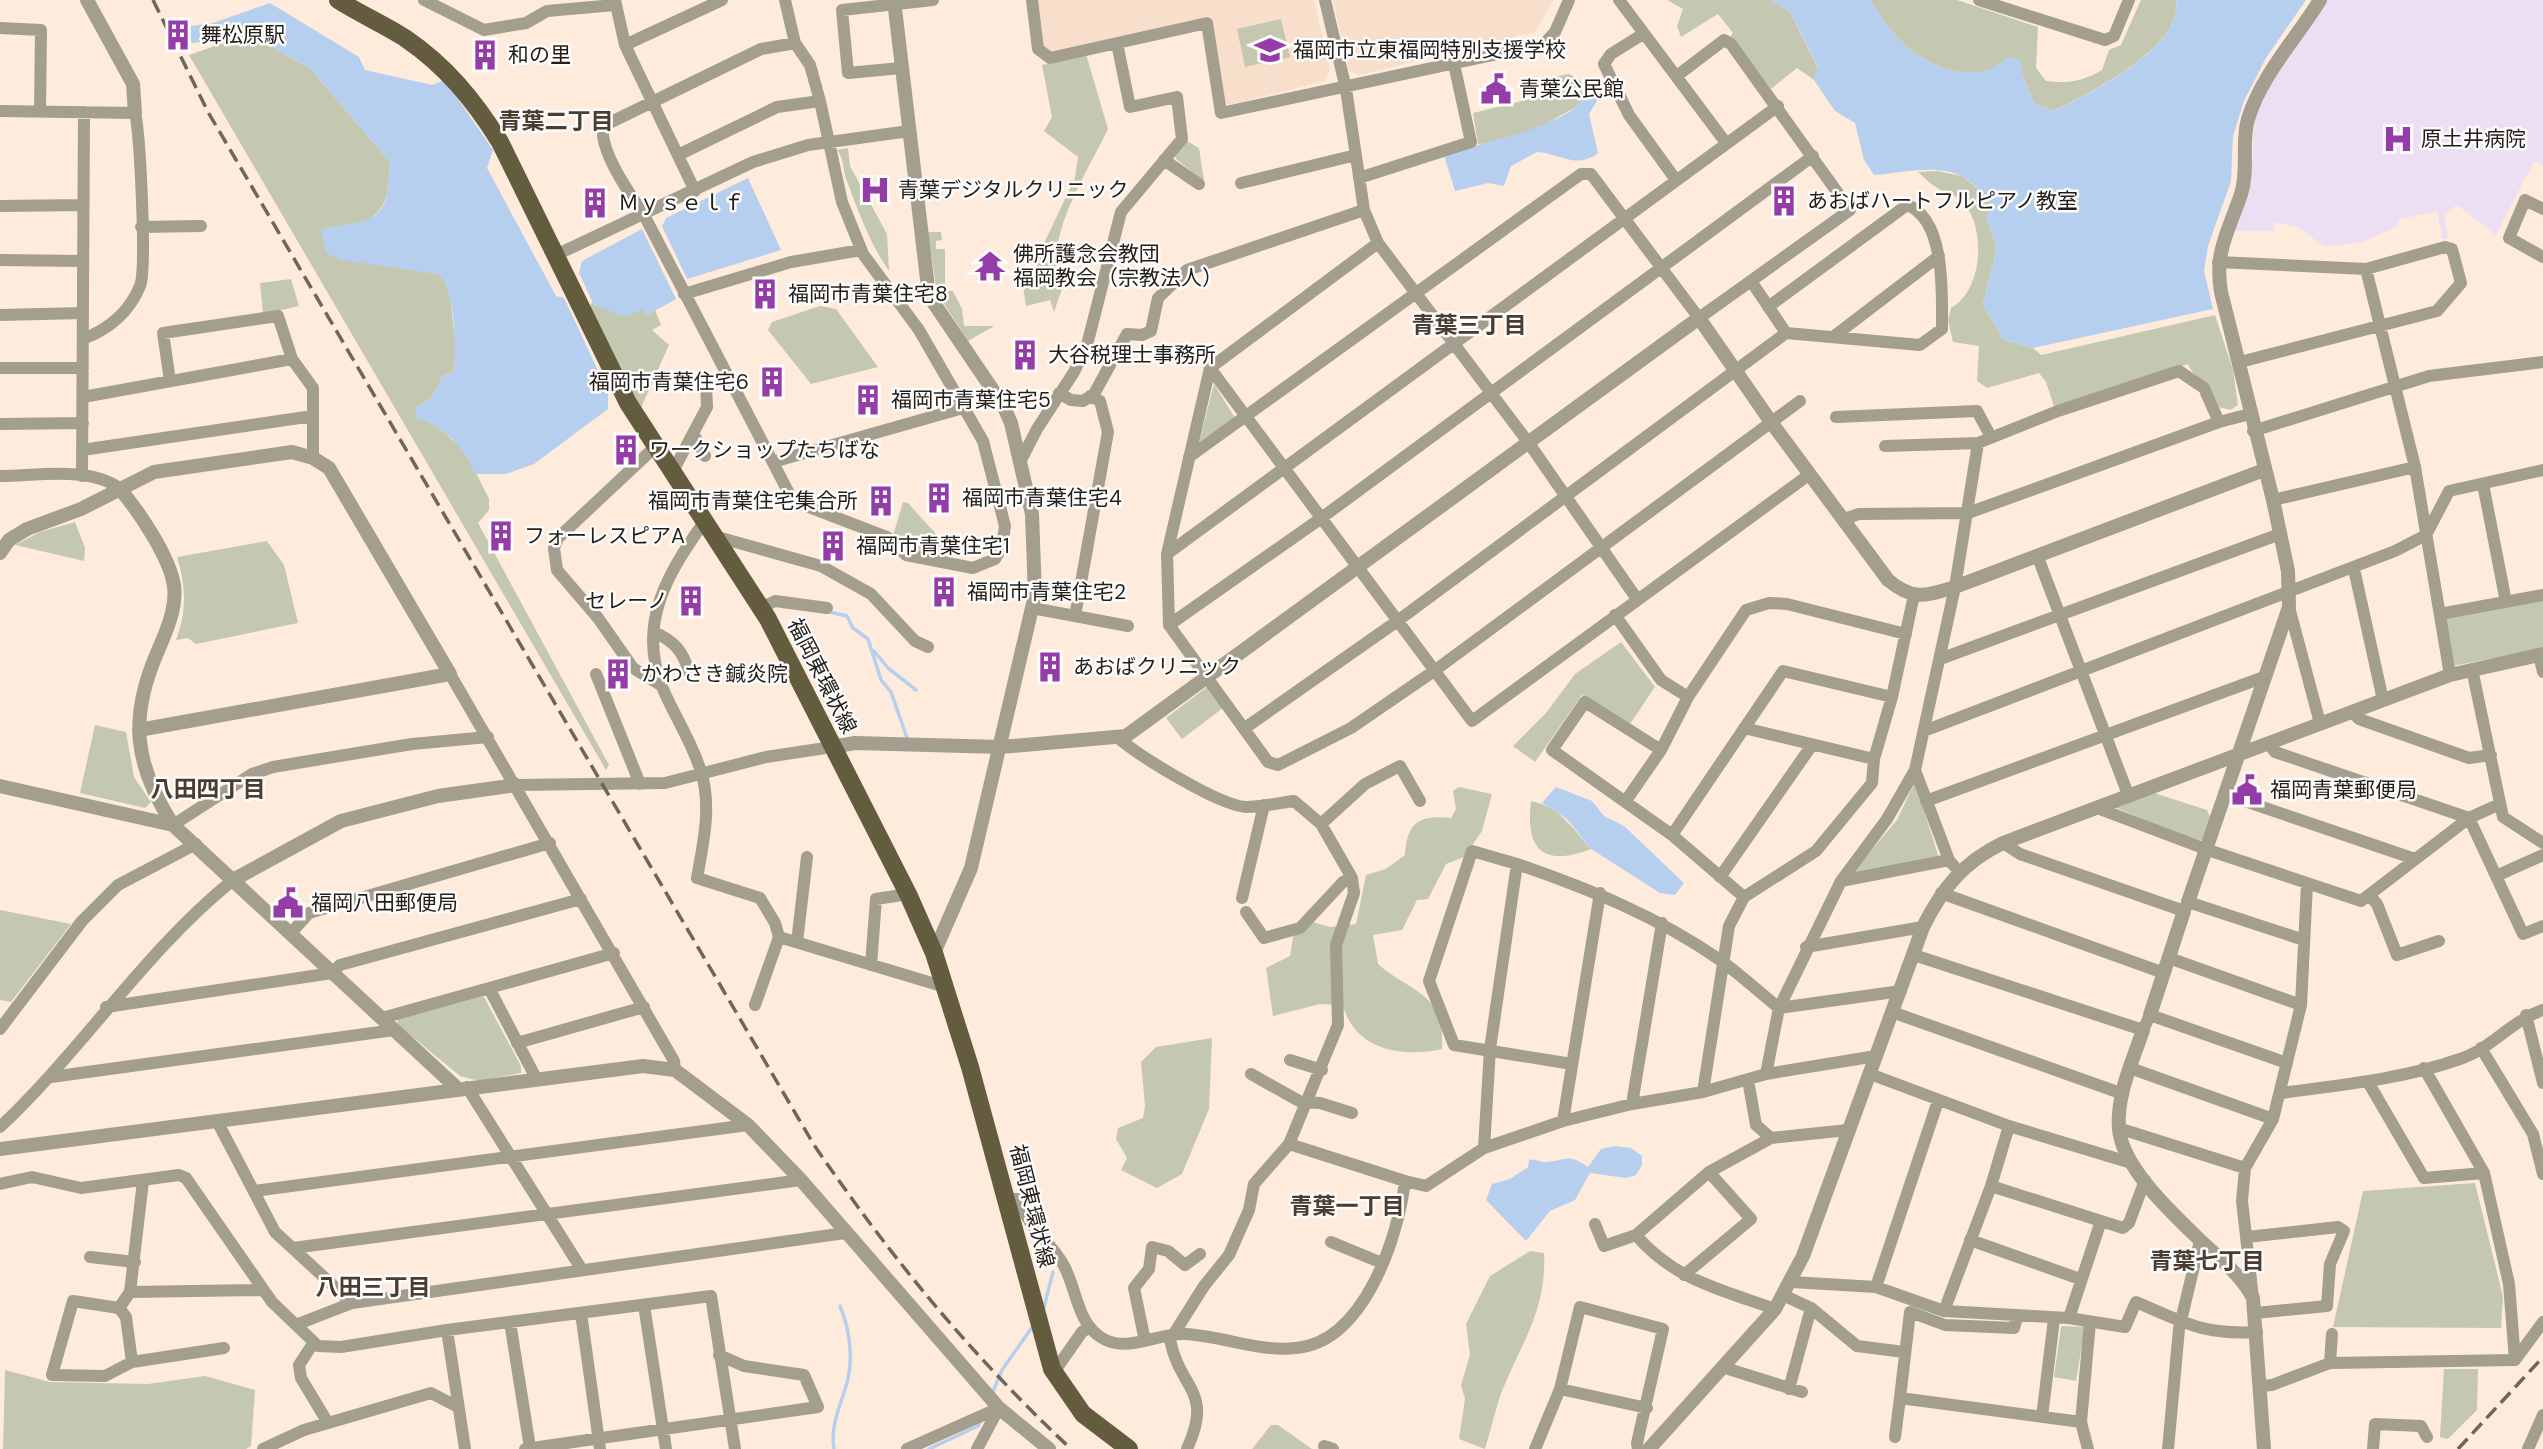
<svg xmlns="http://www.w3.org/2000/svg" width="2543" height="1449" font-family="'DM Sans','Noto Sans JP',sans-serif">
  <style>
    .built { fill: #f8dfcb }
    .medical { fill: #eddff3 }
    .green { fill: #c5c8b1 }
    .water { fill: #b6cfef }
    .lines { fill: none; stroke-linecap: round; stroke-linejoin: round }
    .stream { stroke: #b6cfef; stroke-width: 3.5 }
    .minor { stroke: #a39e8e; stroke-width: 12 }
    .tertiary { stroke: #a39e8e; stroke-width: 14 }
    .primary { stroke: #645c3f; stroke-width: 18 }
    .rail { stroke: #6f655c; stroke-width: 3.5; stroke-dasharray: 14 7; stroke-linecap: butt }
    .labels { text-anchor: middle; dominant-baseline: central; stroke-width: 5; stroke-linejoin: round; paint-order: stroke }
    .poi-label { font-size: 21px; fill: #231d18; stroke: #fcfcfc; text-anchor: start }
    .street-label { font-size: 21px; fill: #231d18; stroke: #fcfcfc }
    .neighbourhood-label { font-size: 23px; font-weight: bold; fill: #4a3c30; stroke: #fcfcfc }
  </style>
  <rect width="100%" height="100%" fill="#feebdc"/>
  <path class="built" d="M1035,0H1314L1330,70L1325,81L1229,105L1225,102L1209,16L1050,54L1043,47Z
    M1333,0H1554L1535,32L1359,75L1349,71Z"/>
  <path class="medical" d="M2325,0H2543V165L2534,161L2496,235L2457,205L2444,214L2448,238L2442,239L2437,211L2397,220L2398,226L2362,242L2324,247L2300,228L2275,222L2274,231H2233L2251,184L2255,117L2286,54Z"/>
  <path class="green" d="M1667,0H1770L1790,12L1818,68L1814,80L1797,68L1771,89L1730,37L1733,33L1718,14L1681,37L1677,26L1683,9Z
    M1870,0H1957L2038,27L2036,68L2046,81C2068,84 2083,81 2102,70L2109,50L2121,45L2141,0H2176C2183,48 2090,92 2054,111L2035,104L2023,77L2008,58C1976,89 1923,67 1896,36C1886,25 1879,12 1870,0Z
    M1281,19L1290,57L1245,67L1237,29Z
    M251,36L310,68L390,162C389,198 385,223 344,225L394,266L439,274L449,286L456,348L454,372L443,376L431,399L416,407L465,451L489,499V510L478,523L609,765L606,770L189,55L212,47L220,39Z
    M1086,54L1108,129C1088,171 1039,244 1062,289L1054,312L1050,300L1026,306L1023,287L1037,285L1036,260L1075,178L1078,157L1044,131L1052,117L1042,65Z
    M1569,74L1581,81L1583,103L1517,140L1478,144L1473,113L1555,93L1558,76Z
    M1187,141L1199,148L1204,181L1176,159L1175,153Z
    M848,148L850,166L887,234L889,271C870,244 858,211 847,181C842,169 845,160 837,150Z
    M1937,171L1962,176L1990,199L1987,220L1997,247L1983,304L2003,340L2033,348L2041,355L2215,315L2233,370L2238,405L2230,410L2219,407C2209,381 2198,385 2188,364L2055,409L2046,382L2039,373L1987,388L1977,381L1979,346L1953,342L1948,320L1951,308C1984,290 1987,223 1960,199C1955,195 1945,193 1939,189C1931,185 1925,178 1918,172Z
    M928,232H941L942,240L936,241V249H945V291H953L962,309L964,326H994L968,341L937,293Z
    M291,279L299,306L263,314L260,283Z
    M592,302L594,305L644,309L647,315L655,310L661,325L652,330L669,345L640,410L589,310Z
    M820,306L836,309L878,367L811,384L768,330L772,322Z
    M1214,384L1235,418L1199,442Z
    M903,502L908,503L945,544L953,559L908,551L892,539Z
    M75,522L85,548L84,561L15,545L40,532Z
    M267,541L284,565L298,623L196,644L188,638L176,640C187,611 186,586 177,557Z
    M2543,599V649L2452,666L2444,621L2448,617Z
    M1621,642L1655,687L1630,724L1582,695L1535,762L1513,746L1546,713L1575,674Z
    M1207,687L1223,708L1182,739L1166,718Z
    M95,725L126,732L134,777L151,802L145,808L80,793Z
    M1915,782L1939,858L1852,873L1897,820Z
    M1459,787L1492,794L1482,831L1464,857L1446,864L1428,899L1417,900L1402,930L1373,935L1378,964C1412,994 1445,991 1442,1049C1403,1058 1354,1050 1343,1005L1320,1004L1273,1016L1266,968L1290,956L1293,937L1313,922L1330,927L1356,924L1366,875L1386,869L1405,855C1407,821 1420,815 1451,818L1456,809L1453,791Z
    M2151,792L2207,810L2210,817L2202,840L2195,841L2114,807Z
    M1531,801C1560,807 1572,828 1591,849C1544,867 1525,851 1531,801Z
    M0,910L71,924L11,1002L0,1000Z
    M479,995L484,997L521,1066V1073L479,1081L460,1076L398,1025L397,1018Z
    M1212,1038L1209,1109L1182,1174L1157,1188L1121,1170L1127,1158L1116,1139L1118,1128L1143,1118L1145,1106L1141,1062L1156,1047Z
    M2475,1183L2503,1297L2501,1328L2333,1327L2363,1191Z
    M1530,1251L1544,1253C1547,1309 1522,1342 1502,1391C1495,1410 1491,1430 1485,1449L1459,1439L1465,1399L1461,1385L1470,1355L1466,1324L1490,1276Z
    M2061,1326L2085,1327L2076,1381L2054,1377Z
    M2444,1369H2478L2477,1410L2448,1439L2440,1437Z
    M5,1370L50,1382L148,1384L205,1376L255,1390L251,1446L246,1449H3Z
    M1271,1425H1278L1312,1449H1252Z"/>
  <path class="water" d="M1770,0H1870C1879,12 1886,25 1896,36C1923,67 1976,89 2008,57L2021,60L2023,77L2035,104L2054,111C2090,93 2183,48 2176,0H2306L2266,58L2244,101L2233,136L2231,181L2208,246L2204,271L2213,309L2033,348L2003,340L1983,304L1997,247L1987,220L1990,199C1980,191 1970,180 1959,175C1935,164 1900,173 1874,175L1864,160L1855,123L1835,111L1814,80L1818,67L1790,12Z
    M270,3L359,57L365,70L432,85L445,80L493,150L487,168L556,296L564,298L608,392V409L534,464L506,474H475C464,447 444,425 415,418L416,407L431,399L443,376L454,372C456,346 456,294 439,274L342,260L326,253L321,229C375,219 388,225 390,162L310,68L251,36L192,43L184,27L213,23Z
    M1596,83L1600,96L1589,114L1598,153C1576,170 1559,153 1537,152L1511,166L1504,186L1488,183L1455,191L1444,155C1475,145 1552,128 1574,108C1582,101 1587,90 1596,83Z
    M748,178L781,250L687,279L662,226L666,218Z
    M642,229L676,299L647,315L644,309L625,317L594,305L579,273L582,261Z
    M1556,787L1592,801L1604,816L1624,826L1684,883L1675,895L1660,893L1591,849L1567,819L1542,803Z
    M1615,1146L1631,1148L1642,1156V1165L1636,1175L1626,1178L1590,1173L1575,1200L1550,1211L1526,1241L1486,1200L1492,1184L1510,1179L1528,1167L1529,1160C1536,1158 1538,1162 1545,1162C1566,1161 1567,1152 1588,1167L1601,1149Z"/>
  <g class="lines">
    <path class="stream" d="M829,612L847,616L853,628L868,639L881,680L891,692L907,738
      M874,651L888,668L916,690
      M1043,1311L1053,1272
      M992,1394L1002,1370L1033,1326
      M834,1449C830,1426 840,1407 846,1386C854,1360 850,1330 840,1306
      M929,1449L978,1426L981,1420"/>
    <path class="minor" d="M424,0L484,30L526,23L547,11L615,5
      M615,0L625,45L695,191
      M785,0L795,43L810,65L820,101L842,202L863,254L919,330L983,441L1005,526L1002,547L995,559L973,568L906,555L887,537L793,501L644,215C630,194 599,151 603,126L761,49L795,43
      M1032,0L1038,49L1050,58L1207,23L1221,113L1544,44L1555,32L1569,0
      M1325,0L1346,89L1364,210L1378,243L1528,442L1637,599
      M1619,0L1726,143
      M1979,0L2105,40L2114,36L2129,0
      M0,28L41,30L40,111
      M1643,34L1611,54L1604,64L1629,115L1676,180
      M625,45L722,0
      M901,68L848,73L842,10L933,0
      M0,111L135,113C140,134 147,269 140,286C129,313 109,329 83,339
      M678,155L777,107L820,101
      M1164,160L1199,184
      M1359,178L1471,142L1454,64
      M1241,183L1356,155
      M0,206L83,205
      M2543,209L2525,200L2509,238L2543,257
      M141,227L201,226
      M1378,243L1210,368L1167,554L1169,625L1268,762L1278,765L1351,728L1434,671L1800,401
      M556,255L753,162L808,145L909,131
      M0,260L83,261
      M2218,262L2366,269L2415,467L2450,675
      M1751,281L1786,333L1920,345L1942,329C1942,296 1946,219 1907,205L1768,307
      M684,294L791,262L861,250
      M0,315L83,313
      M1833,337L1939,256
      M2240,362L2437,311L2461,283L2452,249L2445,247L2366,269
      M0,368H83
      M1210,368L1472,721L1810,474
      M170,381L163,333L278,316L292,359
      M1059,393L1071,400L1083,401L1094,394L1127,334L1142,335L1151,331L1158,298L1187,270L1364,210
      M83,397L292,359L313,388V458
      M1836,417L1977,411L1991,437
      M0,424L83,423
      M2253,431L2429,376L2543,362
      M693,433L705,456
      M1885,446L1978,443
      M655,447L558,538L554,548L557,570L598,618L633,668L662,686
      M82,450L313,416
      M1189,457L1581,174H1591L1699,318L1850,210L1731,44L1724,40L1678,75
      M773,462L963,408
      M1020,462L1037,429L1074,372L1087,345L1121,212L1182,139L1177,97L1130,107L1117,43
      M672,473L707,407L706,384
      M0,476C35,476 90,466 119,488
      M82,476L84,112
      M2483,484L2506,602
      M2273,500L2415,467
      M1844,519L1859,514L1968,513L2219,422L2250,414
      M704,522C668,573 636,624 663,689C675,717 693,744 701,772C712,806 703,844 697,878L760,898L775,923L779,937L945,987
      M714,536L821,566L871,594L915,641L928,647
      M1167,554L1778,106
      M2037,555L2129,797
      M2354,569L2383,700
      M2289,607L2320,723
      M761,608L775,601L827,608
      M1032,608L1075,616L1108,432L1100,401L1090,396
      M2440,614L2543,595
      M1615,615L1661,680L1688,697
      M1075,616L1128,626
      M1169,625L1320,519L1813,156
      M654,632C674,641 683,651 689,672
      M2539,655L2543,672
      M1940,659L2280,534
      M2472,669L2503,817L2543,843
      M450,674L674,1061L675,1070
      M596,674L640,784
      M2352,712L2359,719L2469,758L2491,755
      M1245,728L1396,622L1786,333
      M1744,728L1874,759
      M1924,731L2395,551L2426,535L2449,491L2543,470
      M1117,737C1139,756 1218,805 1246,807C1261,807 1279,803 1294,801L1321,824L1352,878L1354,893L1336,945L1338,1025L1289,1144L1254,1184L1249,1210L1229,1255L1204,1286L1170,1340C1180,1390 1214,1390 1187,1449
      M2268,743L2275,752L2469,818L2523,934L2543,926
      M1661,750L1585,702L1552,750L1672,835L1744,897
      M1915,770L1949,860L1954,866
      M516,785L665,783L766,757L832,747
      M2224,794L2415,859
      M1926,801L2264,677
      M1625,802L1661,750L1688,697L1746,610L1769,603L1787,604L1906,634
      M2097,808L2208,850L2361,901L2469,818L2500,804
      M1321,824L1365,784L1400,766L1420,801
      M173,825L252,774L273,767L412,744L488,737
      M1672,835L1783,671L1892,697
      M2003,843L2020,854L2184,911L2188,902L2304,940
      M1517,864L1472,851L1429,981L1454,1045L1572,1064
      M2496,876L2543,855
      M1720,877L1812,745
      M1841,881L1887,819L1915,770L1955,587L1978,443L2058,411L2179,371L2204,388L2219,422
      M1941,893L2164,973
      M2370,896L2377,904L2397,955L2439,941
      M1242,898L1264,805
      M1246,912L1264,938L1300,928L1343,882L1352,878
      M291,933L309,913L550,843
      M797,942L807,857
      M1806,947L1923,927
      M1914,955L2143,1030L2150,1015L2287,1063
      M2169,958L2301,1005
      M871,965L876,899L908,894
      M489,988L537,1080
      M755,1005L779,937
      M106,1007L332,973L340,965L581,899
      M1892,1012L2123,1094
      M2526,1015L2543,1083
      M382,1018L614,953
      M0,1029L82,921L118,885L196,844
      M517,1043L644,1007
      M2481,1048L2533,1134L2543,1174
      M1876,1056L1766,1074L1703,1092L1632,1104L1563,1121L1484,1148L1490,1049L1517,864C1589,889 1657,916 1720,960C1741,975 1759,992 1779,1008L1901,991
      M1290,1060L1322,1070
      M2130,1068L2273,1119
      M2424,1068L2484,1173
      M1251,1074L1301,1102L1320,1103L1352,1113
      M1766,1074L1779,1008L1841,881L1949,860
      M1870,1074L2009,1126L2128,1162
      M51,1077L394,1030
      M1748,1080L1756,1125L1771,1138L1709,1172L1636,1235C1674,1280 1722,1290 1775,1309
      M2368,1082L2424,1178L2484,1173L2509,1284L2515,1360
      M467,1087L582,1270
      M1703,1092L1729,926L1744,897L1816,851L1872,783L1874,759L1892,697L1914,595
      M2281,1093C2341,1085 2403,1079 2460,1059C2491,1049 2512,1020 2543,1010
      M1632,1104L1662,923
      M1563,1121L1600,893
      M218,1123L275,1232L352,1303
      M0,1127C83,1049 144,952 233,880
      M2118,1128L2245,1168
      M1771,1138L1848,1130
      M1405,1181L1426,1186L1484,1148
      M0,1184L32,1177L81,1188L179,1175L186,1178L272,1302L318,1346L341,1347L447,1330L711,1296L735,1449
      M1991,1186L2123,1228L2129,1223L2145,1180
      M254,1191L748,1125
      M1007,1199H1018C1031,1232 1048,1238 1063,1264C1077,1288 1076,1322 1102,1338C1128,1354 1158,1332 1185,1334C1223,1336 1258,1352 1296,1348C1364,1342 1398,1238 1405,1181L1289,1144
      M1595,1224L1604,1246L1636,1235
      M2247,1237L2338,1227L2344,1231L2330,1264L2327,1306L2256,1313
      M1970,1240L2080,1279
      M1331,1242L1382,1263
      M293,1248L801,1180
      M90,1257L135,1262
      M1684,1275L1751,1219L1709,1172
      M1792,1282L1876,1287L1944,1311L2069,1318L2125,1327L2136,1302C2185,1323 2203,1335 2257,1332
      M1876,1287L1938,1101
      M130,1292L263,1290
      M1785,1296L1811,1308L1857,1346L1904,1352
      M2253,1298L2242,1201L2245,1168L2273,1119L2301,1005L2307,884
      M73,1301L119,1308L126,1317L132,1362L105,1376L52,1375Z
      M644,1305L666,1449
      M119,1308L130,1292L143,1181
      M1944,1311L1991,1186L2009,1126
      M581,1313L600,1449
      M2017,1317L2014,1328L1945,1325L1910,1312L1900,1398L2081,1422L2090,1322
      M2069,1318L2101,1221
      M510,1322L530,1448
      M298,1324L352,1303L845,1233
      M447,1330L465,1449
      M1145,1341L1134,1288L1149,1269L1152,1247L1168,1251L1185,1265L1200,1254
      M314,1342L299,1365L301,1378L328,1423
      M2515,1360L2543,1322
      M132,1362L224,1348
      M2330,1363L2332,1334
      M1722,1367L1802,1392
      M1054,1372L1082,1332L1089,1327
      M2261,1386L2272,1385L2330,1363L2515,1360
      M1560,1389L1647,1408
      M1789,1389L1811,1308
      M2042,1417L2054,1319
      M2081,1422L2088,1449
      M1895,1437L1900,1398
      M1324,1446L1333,1449
      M263,1449L304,1430L431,1393L458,1407
      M525,1449L818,1407L804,1375L744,1366L719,1355
      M907,1449L999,1408
      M977,1449L999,1408
      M1535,1449L1560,1389L1580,1307L1663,1329L1637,1443L1638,1449
      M2168,1449L2179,1329L2200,1241
      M2373,1449L2375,1424L2421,1426L2427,1437
      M2528,1449L2543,1415"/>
    <path class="tertiary" d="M87,0L133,84L135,113
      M894,0L929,296L1003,405L1011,423L1032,514L1035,595L971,868L934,953
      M119,488C138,510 170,557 174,586C177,608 166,632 157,653C129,718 134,764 173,825L458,1089
      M0,553L9,540L27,529L81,509L154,472L292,452L313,458L329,468L450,674L139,730
      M832,747L855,743L1001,747L1126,736L1699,318L1771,422L1888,580C1913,601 1926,596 1955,587L2264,470
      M0,786L173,825
      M233,880L341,821L438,796L516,785
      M2188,902L2289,607L2288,571L2273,500L2221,292C2214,251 2229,231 2241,194C2249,170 2241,143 2248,119C2262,74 2296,39 2320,0
      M2150,1015L2184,911
      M2143,1030C2133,1060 2116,1096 2119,1129C2122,1168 2175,1216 2203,1243C2221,1260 2241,1275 2253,1298L2264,1449
      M0,1149L643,1066L675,1070L748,1125L801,1180L999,1408L1049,1449
      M1649,1449L1775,1309L1803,1256L1923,927C1942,889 1963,862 2003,843L2450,675L2543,654"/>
    <path class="primary" d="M338,0C360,14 383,24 405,38C446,66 474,100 500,142L628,403L768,619L908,894L934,953L970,1067L1052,1369L1083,1414L1129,1449"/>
    <path class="rail" d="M153,0L208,112L814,1145C893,1260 969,1353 1071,1449
      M2458,1449L2543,1357"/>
  </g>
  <defs>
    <g id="building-bare" transform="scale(2.415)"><path d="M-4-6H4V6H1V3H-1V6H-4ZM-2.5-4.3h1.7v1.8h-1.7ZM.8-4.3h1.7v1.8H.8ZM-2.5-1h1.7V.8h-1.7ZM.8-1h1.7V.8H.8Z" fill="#943ca8" stroke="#fcfcfc" stroke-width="2.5" paint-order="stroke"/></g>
    <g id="school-bare" transform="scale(2.415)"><path d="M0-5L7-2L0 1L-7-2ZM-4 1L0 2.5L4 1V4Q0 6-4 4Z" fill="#943ca8" stroke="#fcfcfc" stroke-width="2.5" paint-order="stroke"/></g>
    <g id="civic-bare" transform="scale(2.415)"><path d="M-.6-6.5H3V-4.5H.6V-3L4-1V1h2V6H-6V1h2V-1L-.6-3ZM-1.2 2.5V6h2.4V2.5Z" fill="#943ca8" stroke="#fcfcfc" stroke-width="2.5" paint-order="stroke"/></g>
    <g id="hospital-bare" transform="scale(2.415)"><path d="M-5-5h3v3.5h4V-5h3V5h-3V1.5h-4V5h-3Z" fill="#943ca8" stroke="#fcfcfc" stroke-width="2.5" paint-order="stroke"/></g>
    <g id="temple-bare" transform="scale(2.415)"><path d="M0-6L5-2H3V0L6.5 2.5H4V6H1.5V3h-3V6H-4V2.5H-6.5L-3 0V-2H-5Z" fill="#943ca8" stroke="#fcfcfc" stroke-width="2.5" paint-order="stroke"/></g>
  </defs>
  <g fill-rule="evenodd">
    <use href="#building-bare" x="178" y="35"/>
    <use href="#school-bare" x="1270" y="50"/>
    <use href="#building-bare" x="485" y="55"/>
    <use href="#civic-bare" x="1496" y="89"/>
    <use href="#hospital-bare" x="2398" y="139"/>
    <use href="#hospital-bare" x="875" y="190"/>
    <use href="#building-bare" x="1784" y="201"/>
    <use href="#building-bare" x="595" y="203"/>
    <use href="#temple-bare" x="990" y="266"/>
    <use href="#building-bare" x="765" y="294"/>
    <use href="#building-bare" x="1025" y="355"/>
    <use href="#building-bare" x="772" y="382"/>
    <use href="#building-bare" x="868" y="400"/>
    <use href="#building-bare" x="626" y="450"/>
    <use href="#building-bare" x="939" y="498"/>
    <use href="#building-bare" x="881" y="501"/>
    <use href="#building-bare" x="501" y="536"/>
    <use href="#building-bare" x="833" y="546"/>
    <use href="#building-bare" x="944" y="592"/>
    <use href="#building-bare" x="691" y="601"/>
    <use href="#building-bare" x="1050" y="667"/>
    <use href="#building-bare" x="618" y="674"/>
    <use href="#civic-bare" x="2247" y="790"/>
    <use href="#civic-bare" x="288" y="903"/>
  </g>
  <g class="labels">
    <g class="poi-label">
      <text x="201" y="35">舞松原駅</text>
      <text x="1293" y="50">福岡市立東福岡特別支援学校</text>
      <text x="508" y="55">和の里</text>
      <text x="1519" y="89">青葉公民館</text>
      <text x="2421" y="139">原土井病院</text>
      <text x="898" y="190">青葉デジタルクリニック</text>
      <text x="1807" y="201">あおばハートフルピアノ教室</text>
      <text x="618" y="203">Ｍｙｓｅｌｆ</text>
      <text x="1013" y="254">佛所護念会教団<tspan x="1013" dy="24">福岡教会（宗教法人）</tspan></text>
      <text x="788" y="294">福岡市青葉住宅8</text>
      <text x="1048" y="355">大谷税理士事務所</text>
      <text x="749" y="382" text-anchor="end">福岡市青葉住宅6</text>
      <text x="891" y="400">福岡市青葉住宅5</text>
      <text x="649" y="450">ワークショップたちばな</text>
      <text x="962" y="498">福岡市青葉住宅4</text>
      <text x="858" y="501" text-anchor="end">福岡市青葉住宅集合所</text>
      <text x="524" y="536">フォーレスピアA</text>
      <text x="856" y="546">福岡市青葉住宅1</text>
      <text x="967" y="592">福岡市青葉住宅2</text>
      <text x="668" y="601" text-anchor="end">セレーノ</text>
      <text x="1073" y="667">あおばクリニック</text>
      <text x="641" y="674">かわさき鍼炎院</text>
      <text x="2270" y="790">福岡青葉郵便局</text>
      <text x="311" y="903">福岡八田郵便局</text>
    </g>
    <g class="street-label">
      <text transform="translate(822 676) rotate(63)">福岡東環状線</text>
      <text transform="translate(1032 1206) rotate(76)">福岡東環状線</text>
    </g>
    <g class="neighbourhood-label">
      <text x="556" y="121">青葉二丁目</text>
      <text x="1469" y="325">青葉三丁目</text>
      <text x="208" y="789">八田四丁目</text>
      <text x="1347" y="1206">青葉一丁目</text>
      <text x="2207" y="1261">青葉七丁目</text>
      <text x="373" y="1287">八田三丁目</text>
    </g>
  </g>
</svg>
